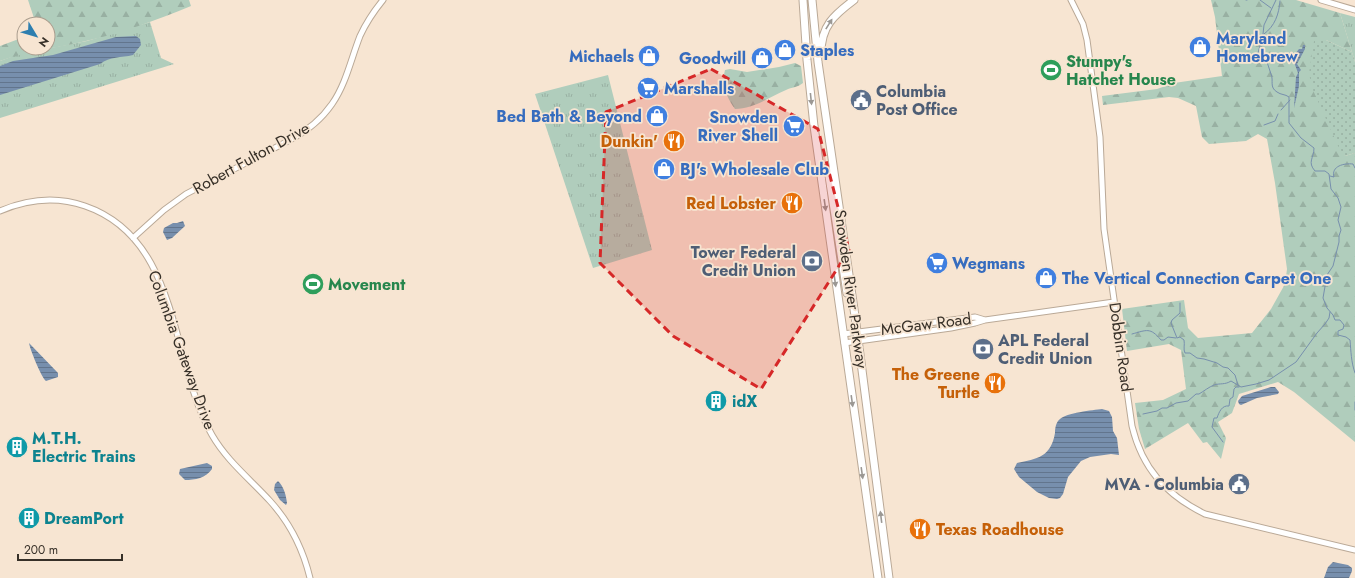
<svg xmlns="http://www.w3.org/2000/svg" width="1355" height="578" font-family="Jost,sans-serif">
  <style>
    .grass { fill: url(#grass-tufts) }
    .forest { fill: url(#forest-firs) }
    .park { fill: url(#park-dots) }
    .water { fill: url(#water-rules) }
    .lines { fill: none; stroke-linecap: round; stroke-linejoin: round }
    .stream { stroke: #778fad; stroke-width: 1 }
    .tertiary-casing { stroke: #baa997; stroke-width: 7 }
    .primary-casing { stroke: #baa997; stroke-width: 9 }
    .tertiary { stroke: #fff; stroke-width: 5 }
    .primary { stroke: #fff; stroke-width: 7 }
    .oneway { fill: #9b9894 }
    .marked { fill: #d62828; fill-opacity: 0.2; stroke: #d62828; stroke-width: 3; stroke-dasharray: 8 5; stroke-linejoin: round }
    .labels { text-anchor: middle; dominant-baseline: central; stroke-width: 3.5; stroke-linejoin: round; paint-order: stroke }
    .shop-label { font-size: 16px; font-weight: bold; fill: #366cbe; stroke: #f7e5d2; text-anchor: start }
    .leisure-label { font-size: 16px; font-weight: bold; fill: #27864d; stroke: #f7e5d2; text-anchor: start }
    .service-label { font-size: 16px; font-weight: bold; fill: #4e5e75; stroke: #f7e5d2; text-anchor: start }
    .food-label { font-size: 16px; font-weight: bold; fill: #c56008; stroke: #f7e5d2; text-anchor: end }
    .street-label { font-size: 16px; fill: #373028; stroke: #f7e5d2 }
    .culture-label { font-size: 16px; font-weight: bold; fill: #0d838f; stroke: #f7e5d2; text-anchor: start }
  </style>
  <defs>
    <pattern id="grass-tufts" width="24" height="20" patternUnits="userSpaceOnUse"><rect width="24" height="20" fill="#b0cdbc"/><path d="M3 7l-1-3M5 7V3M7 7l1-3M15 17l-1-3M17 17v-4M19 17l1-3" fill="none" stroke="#98b0a2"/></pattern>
    <pattern id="forest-firs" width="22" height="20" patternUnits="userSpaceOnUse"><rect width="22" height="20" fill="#b0cdbc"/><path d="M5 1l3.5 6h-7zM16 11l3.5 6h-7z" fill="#98b0a2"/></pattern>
    <pattern id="park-dots" width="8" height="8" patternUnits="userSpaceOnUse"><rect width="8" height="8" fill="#b0cdbc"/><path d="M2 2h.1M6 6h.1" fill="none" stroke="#98b0a2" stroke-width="1.8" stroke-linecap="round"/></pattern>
    <pattern id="water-rules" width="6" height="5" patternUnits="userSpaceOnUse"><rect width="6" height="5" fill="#778fad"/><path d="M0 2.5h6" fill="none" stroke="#62758d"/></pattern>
  </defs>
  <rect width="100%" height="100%" fill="#f7e5d2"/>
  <path class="grass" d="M1340,13L1355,17V62Z
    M150,22L161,58L174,64L0,118V61L19,54L87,41Z
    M608,75L652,250L593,268L535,94Z"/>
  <path class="forest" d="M28,0H189L191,6C157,20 122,33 86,41C57,48 28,51 0,61V46L24,37V48H48V24H36Z
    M1211,0H1296L1340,13L1352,52L1326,40L1345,156L1355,153V442L1294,392L1278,382L1239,394L1232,413L1218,422L1226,438L1221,459L1207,442L1203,443L1188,423L1145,449L1139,429L1135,403L1163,400L1186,389L1181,350L1169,344L1127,351L1122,309L1184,300L1188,328L1198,338L1252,333L1271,309L1285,284L1287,269L1275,183L1267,139L1258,134L1246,141L1209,144L1202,137L1196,106L1178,98L1169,97L1103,105L1102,96L1157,89L1174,83L1222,76L1215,17Z
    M795,63L801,66L803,83C797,88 792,87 786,90C769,97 754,109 735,109C727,98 721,84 725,70L730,69L747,72L779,67Z"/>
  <path class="park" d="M1326,40L1352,52L1355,62V153L1345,156L1339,148L1312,88L1309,73L1314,41Z"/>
  <path class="water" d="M136,36L140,39L141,45L133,55C121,58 110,56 100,64L0,95V66L13,61L53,55L116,37Z
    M1303,45H1305V49L1297,64L1301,70L1299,72V86L1294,108L1296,77L1298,73L1294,62L1297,58L1295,54L1299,49H1302Z
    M183,221L185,226L172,238L167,240L163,232L164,228L173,223H177Z
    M29,343L58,373V377L46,381C41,377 30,349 29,343Z
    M1271,387H1275L1279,392L1278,394L1257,398L1241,405L1239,404L1238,401L1242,396Z
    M1102,409L1109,411L1112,417L1113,431L1117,438L1119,455L1111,454L1090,457L1081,461L1068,477L1063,494L1060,498L1057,499L1049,498L1037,492L1019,477L1014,469L1017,463C1037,459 1051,457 1055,433C1055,428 1056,422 1060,419C1066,413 1093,410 1102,409Z
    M207,463L212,466V469C206,478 195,480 185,480L179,474L180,469Z
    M278,481C284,487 286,495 287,503L286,505L280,500L274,490L275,484Z
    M1333,562L1348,565L1352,568V571L1349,578H1324L1328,567Z"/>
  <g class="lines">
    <path class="stream" d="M1246,0H1247
      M1260,0L1271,8
      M1276,0L1264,25L1263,34L1258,53L1259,56L1267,62C1268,66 1270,70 1271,74C1274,81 1269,87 1277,92C1281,95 1285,94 1289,97V123L1301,138L1314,148C1314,158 1307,162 1315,171H1325L1329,174L1331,189L1338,198L1341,207L1338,220L1341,230L1339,236V242L1333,266L1327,275L1323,298L1327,308L1333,315L1335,320H1340L1344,325L1343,329L1338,331V335L1346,337L1350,340C1351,351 1351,362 1355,373
      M1264,34C1275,26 1279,14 1280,1
      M1281,110L1290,100
      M1264,125L1275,121L1278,114
      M1330,176L1334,177C1331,166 1344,163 1353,164L1355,168
      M1180,303V313L1172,320L1171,323L1177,338L1180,337L1184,340C1185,345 1183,349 1185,353H1190L1197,358L1204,359L1217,363L1223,367L1228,368L1235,375L1238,385
      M1132,334C1147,330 1150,327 1161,340H1164L1168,337L1176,338
      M1355,402V410
      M1143,414L1157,411L1162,408H1167L1176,403L1188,401L1196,394H1199C1204,391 1209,387 1214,385C1220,383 1225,385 1231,381L1241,387L1256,384L1269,380L1296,362L1317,333L1325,324L1329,318L1330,312
      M1223,442L1212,427L1214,418H1217C1219,412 1222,405 1229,406L1230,399L1233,397L1234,389L1236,387H1239"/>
    <g class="tertiary-casing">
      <path id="tertiary" d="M1071,0L1083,24L1087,40L1100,137L1104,229L1132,426C1142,468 1166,495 1205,514L1355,550
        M1321,0L1355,10
        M0,211C28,199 56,196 85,206C181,239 170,362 212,435C227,461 250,479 270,501C290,523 303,549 310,578
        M133,238L164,210L186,194L290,140C307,131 321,120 332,104C346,84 351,59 360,36C366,23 374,11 383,0
        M843,334L975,317L985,320
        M844,343L951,328L975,323L985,320L1114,302"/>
    </g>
    <g class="primary-casing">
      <path id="primary" d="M803,0L807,60L814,126L878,578
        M812,0L818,62L855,316L889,578
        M821,53C821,26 834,15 854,0
        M820,167L828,170L847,293"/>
    </g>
    <use href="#tertiary" class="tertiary"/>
    <use href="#primary" class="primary"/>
  </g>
  <defs><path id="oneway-solid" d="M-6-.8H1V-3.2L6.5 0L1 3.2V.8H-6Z"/></defs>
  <g class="oneway">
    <use href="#oneway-solid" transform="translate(829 24) rotate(-58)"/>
    <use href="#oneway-solid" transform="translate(811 99) rotate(84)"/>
    <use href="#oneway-solid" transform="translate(825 205) rotate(82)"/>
    <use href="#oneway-solid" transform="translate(835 281) rotate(82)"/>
    <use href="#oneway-solid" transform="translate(852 401) rotate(82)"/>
    <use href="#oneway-solid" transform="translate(862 473) rotate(82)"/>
    <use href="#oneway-solid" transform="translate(881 517) rotate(-97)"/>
  </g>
  <path class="marked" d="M711,69L818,129L849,250L761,389L673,336L600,263L606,112Z"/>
  <defs>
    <g id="shop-disc" transform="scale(1.15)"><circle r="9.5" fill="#3f7fe0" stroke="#f7e5d2"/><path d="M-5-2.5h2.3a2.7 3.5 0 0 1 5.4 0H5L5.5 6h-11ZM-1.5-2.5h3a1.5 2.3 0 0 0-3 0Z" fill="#fff"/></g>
    <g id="stadium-disc" transform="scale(1.15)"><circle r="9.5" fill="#2e9e5b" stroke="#f7e5d2"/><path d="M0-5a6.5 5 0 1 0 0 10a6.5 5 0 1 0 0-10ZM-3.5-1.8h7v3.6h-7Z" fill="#fff"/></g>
    <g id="supermarket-disc" transform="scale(1.15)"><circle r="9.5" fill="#3f7fe0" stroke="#f7e5d2"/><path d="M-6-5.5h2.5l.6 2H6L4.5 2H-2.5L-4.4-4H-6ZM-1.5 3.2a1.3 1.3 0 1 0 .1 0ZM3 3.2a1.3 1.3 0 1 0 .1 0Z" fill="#fff"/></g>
    <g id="civic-disc" transform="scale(1.15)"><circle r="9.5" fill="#5c6f8a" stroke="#f7e5d2"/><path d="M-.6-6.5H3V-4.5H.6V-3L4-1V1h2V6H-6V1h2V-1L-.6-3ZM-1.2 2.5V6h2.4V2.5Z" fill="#fff"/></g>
    <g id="restaurant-disc" transform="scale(1.15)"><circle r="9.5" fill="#e8710a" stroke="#f7e5d2"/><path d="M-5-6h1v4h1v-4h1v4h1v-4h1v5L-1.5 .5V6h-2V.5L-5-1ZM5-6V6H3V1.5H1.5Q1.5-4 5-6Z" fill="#fff"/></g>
    <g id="bank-disc" transform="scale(1.15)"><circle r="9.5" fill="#5c6f8a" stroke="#f7e5d2"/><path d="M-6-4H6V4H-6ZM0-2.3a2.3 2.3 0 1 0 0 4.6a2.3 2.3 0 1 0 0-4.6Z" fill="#fff"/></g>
    <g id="building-disc" transform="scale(1.15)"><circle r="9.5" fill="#0f9aa8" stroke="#f7e5d2"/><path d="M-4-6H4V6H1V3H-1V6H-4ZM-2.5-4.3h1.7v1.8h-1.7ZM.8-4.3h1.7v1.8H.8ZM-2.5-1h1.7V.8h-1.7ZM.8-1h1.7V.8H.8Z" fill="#fff"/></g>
  </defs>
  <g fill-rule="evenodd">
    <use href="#shop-disc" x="1200" y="47"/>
    <use href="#shop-disc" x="785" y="50"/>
    <use href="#shop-disc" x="649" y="56"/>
    <use href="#shop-disc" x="762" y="58"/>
    <use href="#stadium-disc" x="1051" y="70"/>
    <use href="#supermarket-disc" x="648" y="88"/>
    <use href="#civic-disc" x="861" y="100"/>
    <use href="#shop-disc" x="657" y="116"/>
    <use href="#supermarket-disc" x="794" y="126"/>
    <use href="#restaurant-disc" x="674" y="141"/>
    <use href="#shop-disc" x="664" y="169"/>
    <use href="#restaurant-disc" x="792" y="203"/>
    <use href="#bank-disc" x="812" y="261"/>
    <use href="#supermarket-disc" x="937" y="263"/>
    <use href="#shop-disc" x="1046" y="278"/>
    <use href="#stadium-disc" x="313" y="284"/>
    <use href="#bank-disc" x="983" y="349"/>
    <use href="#restaurant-disc" x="995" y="383"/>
    <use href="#building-disc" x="716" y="401"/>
    <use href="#building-disc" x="17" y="447"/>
    <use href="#civic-disc" x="1239" y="484"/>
    <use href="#building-disc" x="29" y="518"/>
    <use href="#restaurant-disc" x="920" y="529"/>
  </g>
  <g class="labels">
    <g class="shop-label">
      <text x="1216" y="38">Maryland<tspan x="1216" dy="18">Homebrew</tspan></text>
      <text x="800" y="50">Staples</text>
      <text x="634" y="56" text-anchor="end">Michaels</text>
      <text x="746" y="58" text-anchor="end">Goodwill</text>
      <text x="664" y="88">Marshalls</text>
      <text x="642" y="116" text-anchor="end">Bed Bath &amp; Beyond</text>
      <text x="778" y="117" text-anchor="end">Snowden<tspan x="778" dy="18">River Shell</tspan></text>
      <text x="680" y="169">BJ's Wholesale Club</text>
      <text x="952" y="263">Wegmans</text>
      <text x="1062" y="278">The Vertical Connection Carpet One</text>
    </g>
    <g class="leisure-label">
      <text x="1066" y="61">Stumpy's<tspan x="1066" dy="18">Hatchet House</tspan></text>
      <text x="328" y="284">Movement</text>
    </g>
    <g class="service-label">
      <text x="876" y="91">Columbia<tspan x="876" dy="18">Post Office</tspan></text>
      <text x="796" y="252" text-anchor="end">Tower Federal<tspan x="796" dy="18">Credit Union</tspan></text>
      <text x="998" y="340">APL Federal<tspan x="998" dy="18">Credit Union</tspan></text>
      <text x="1224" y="484" text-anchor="end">MVA - Columbia</text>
    </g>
    <g class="food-label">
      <text x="658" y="141">Dunkin'</text>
      <text x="776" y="203">Red Lobster</text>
      <text x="980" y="374">The Greene<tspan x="980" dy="18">Turtle</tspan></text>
      <text x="936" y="529" text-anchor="start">Texas Roadhouse</text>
    </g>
    <g class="street-label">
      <text transform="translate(251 158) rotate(-29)">Robert Fulton Drive</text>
      <text transform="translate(851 289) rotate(82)">Snowden River Parkway</text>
      <text transform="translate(926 324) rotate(-7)">McGaw Road</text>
      <text transform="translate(1121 347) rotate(82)">Dobbin Road</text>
      <text transform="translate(182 350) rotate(70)">Columbia Gateway Drive</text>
    </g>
    <g class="culture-label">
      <text x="732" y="401">idX</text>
      <text x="32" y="438">M.T.H.<tspan x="32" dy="18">Electric Trains</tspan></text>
      <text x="44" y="518">DreamPort</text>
    </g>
  </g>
  <g transform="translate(36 36) rotate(128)"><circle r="19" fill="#f7e5d2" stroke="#aa9d8e"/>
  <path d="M0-3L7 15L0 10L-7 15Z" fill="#2d7eaf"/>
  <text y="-6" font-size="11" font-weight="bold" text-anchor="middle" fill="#373028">N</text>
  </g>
  <path d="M18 554v6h104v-6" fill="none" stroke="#373028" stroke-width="2"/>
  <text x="24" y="554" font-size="12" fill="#373028" stroke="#f7e5d2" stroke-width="3" paint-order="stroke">200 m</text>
</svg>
